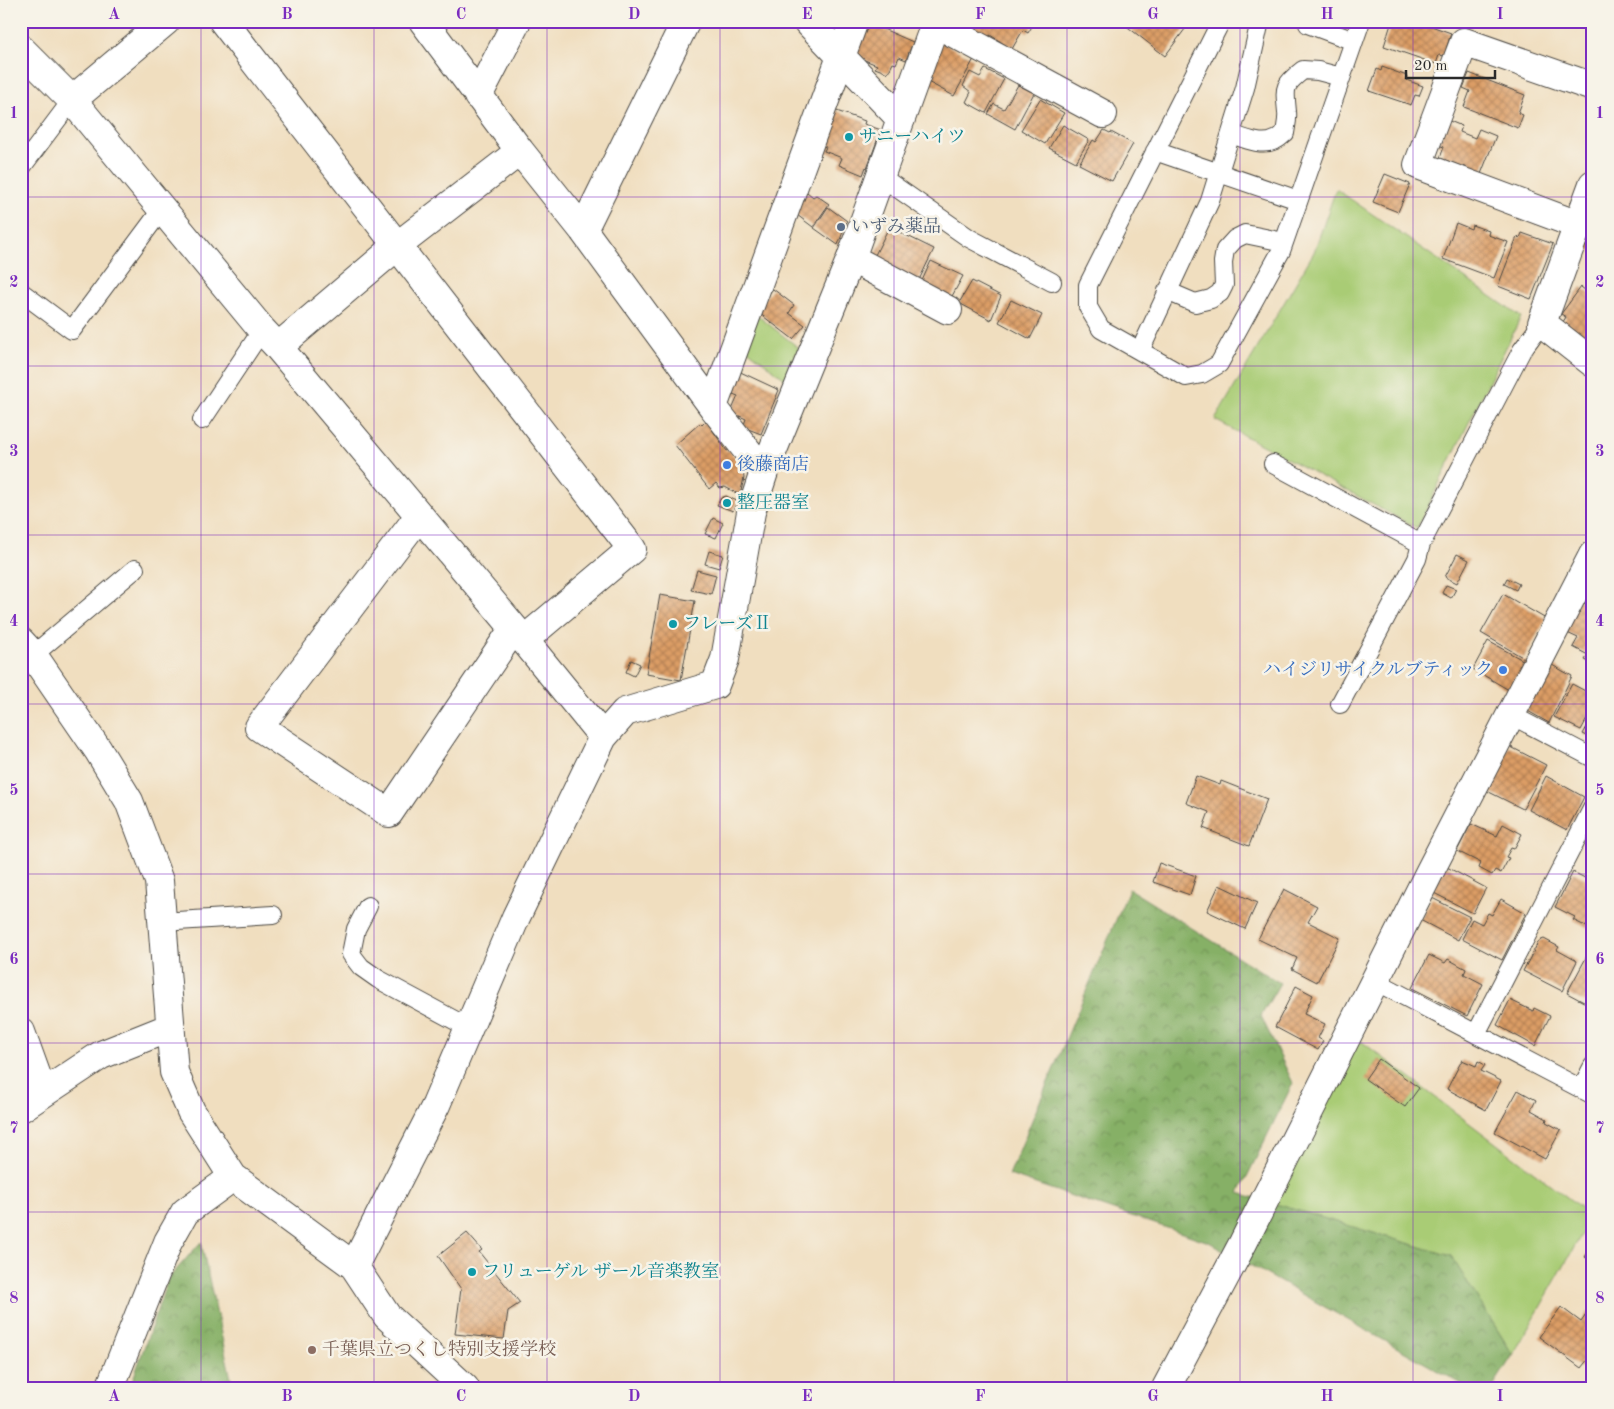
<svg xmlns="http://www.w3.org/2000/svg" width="1614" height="1409" font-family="'Old Standard TT','Noto Serif JP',serif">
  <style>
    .green { fill: #a9cc75; stroke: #6a7c50 }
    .forest { fill: url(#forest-crowns); stroke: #586e48 }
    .building { fill: url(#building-cross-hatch) }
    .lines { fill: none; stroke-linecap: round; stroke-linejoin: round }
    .lane-casing { stroke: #494641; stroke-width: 20 }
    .street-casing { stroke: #494641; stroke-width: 30 }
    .lane { stroke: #fff; stroke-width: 18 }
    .street { stroke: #fff; stroke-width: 28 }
    .grid { fill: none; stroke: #7b2cbf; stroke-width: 1; stroke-opacity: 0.55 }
    .culture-dot { fill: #0f9aa8; stroke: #f7f3e8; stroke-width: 2 }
    .service-dot { fill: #5c6f8a; stroke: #f7f3e8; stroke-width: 2 }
    .shop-dot { fill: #3f7fe0; stroke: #f7f3e8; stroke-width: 2 }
    .education-dot { fill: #8d6e63; stroke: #f7f3e8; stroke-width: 2 }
    .labels { text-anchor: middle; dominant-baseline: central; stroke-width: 5; stroke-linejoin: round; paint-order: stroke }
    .culture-label { font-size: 18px; fill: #0d838f; stroke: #f7f3e8; text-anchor: start }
    .service-label { font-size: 18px; fill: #4e5e75; stroke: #f7f3e8; text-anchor: start }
    .shop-label { font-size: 18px; fill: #366cbe; stroke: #f7f3e8; text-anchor: start }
    .education-label { font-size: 18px; fill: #785e54; stroke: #f7f3e8; text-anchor: start }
    .neatline { fill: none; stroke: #7b2cbf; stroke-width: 2 }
    .grid-label { font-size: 16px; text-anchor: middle; font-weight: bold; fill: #7b2cbf }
  </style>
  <defs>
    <pattern id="forest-crowns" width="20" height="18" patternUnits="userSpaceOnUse" patternTransform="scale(1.25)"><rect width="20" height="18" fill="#86b066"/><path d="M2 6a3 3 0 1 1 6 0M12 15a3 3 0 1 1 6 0" fill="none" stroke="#6e8f54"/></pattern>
    <pattern id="building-cross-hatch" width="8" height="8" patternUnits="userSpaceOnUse" patternTransform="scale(1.25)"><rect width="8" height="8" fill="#dc9d65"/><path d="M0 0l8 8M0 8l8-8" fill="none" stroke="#b38053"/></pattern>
  </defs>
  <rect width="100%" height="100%" fill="#f7f3e8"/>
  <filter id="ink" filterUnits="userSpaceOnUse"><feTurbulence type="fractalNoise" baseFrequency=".02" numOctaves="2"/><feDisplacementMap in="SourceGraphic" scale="10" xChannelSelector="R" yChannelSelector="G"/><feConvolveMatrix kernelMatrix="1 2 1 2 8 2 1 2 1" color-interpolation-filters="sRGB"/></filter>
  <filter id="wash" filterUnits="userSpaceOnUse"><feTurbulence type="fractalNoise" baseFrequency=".0096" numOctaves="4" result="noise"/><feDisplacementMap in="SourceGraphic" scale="20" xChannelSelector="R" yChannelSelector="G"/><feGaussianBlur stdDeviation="1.12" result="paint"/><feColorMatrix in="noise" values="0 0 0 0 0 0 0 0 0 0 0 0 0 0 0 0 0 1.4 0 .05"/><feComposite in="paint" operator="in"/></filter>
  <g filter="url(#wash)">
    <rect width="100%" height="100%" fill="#f0debf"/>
    <path class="green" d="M1336,189L1521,317L1417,528L1215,420L1314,252Z
      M753,312L799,348L786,380L740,343Z
      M1353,1035L1592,1216L1513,1355L1451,1256L1267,1202Z"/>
    <path class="forest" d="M1129,889L1280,983L1261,1016L1293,1083L1239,1193L1451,1256L1513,1355L1492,1388H1469L1209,1242L1009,1175Z
      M201,1242L233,1388H130L168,1279Z"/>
    <g id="blocks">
      <path class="building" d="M865,21L913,42L906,60L899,57L896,64L893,63L888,73L875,68L877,65L852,55Z
        M960,21H1040L1038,25L1034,23L1028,33L1023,30L1012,49L990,35L989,38Z
        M1120,21H1191L1165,56Z
        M1392,21H1417L1451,33L1444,56L1439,55L1436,64L1384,46Z
        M941,42L974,59L954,96L924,80Z
        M1382,67L1407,76L1406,80L1423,86L1419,96L1415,95L1411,105L1369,91L1377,69L1381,71Z
        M985,69L1004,79L986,113L966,102L971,92L963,86L970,72L980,77Z
        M1469,73L1525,95L1518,113L1523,115L1518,128L1464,107L1470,91L1463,88Z
        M1018,85L1034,93L1015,129L988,114L994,104L1004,109Z
        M1040,99L1064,113L1045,144L1021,130Z
        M831,109L865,121L864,124L881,130L867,168L866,167L863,175L839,165L842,158L824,151L826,147L818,145Z
        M1447,120L1462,126L1460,132L1475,138L1479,129L1496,136L1481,174L1440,158L1444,147L1438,145Z
        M1063,125L1089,140L1076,162L1049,148Z
        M1104,130L1110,133L1111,132L1133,144L1112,181L1079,164L1093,140L1096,142Z
        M1385,174L1410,184L1398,212L1373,202Z
        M807,192L813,197L816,195L829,204L813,227L793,212L799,201Z
        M828,207L847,221L838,245L814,228Z
        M1456,223L1471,229L1472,225L1489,231L1488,235L1508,242L1494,278L1443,259Z
        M889,227L934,249L918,282L873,259Z
        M1593,232V252L1583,244Z
        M1522,233L1553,244L1531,299L1498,286L1517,237L1520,238Z
        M931,261L963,276L951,298L921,283Z
        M972,281L1001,296L991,320L959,303Z
        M1581,287L1593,296V345L1591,347L1561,325L1566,317L1561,314Z
        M773,289L794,305L789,313L805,325L793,339L755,310Z
        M1011,300L1042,315L1030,339L999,322Z
        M734,369L779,390L761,434L743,427L746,419L731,412L738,396L725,391Z
        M706,421L727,451L729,450L742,466L744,478L740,495L725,487L720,488L716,483L709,489L675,445L700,423L702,425Z
        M726,496L737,501L733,511L717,505L721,498Z
        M713,518L723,523L716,538L705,534Z
        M709,551L723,555L719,568L705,564Z
        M1457,554L1469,560L1457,583L1445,577Z
        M697,570L716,575L711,594L691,590Z
        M1507,578L1519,584L1516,590L1504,584Z
        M1446,585L1456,589L1451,598L1442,593Z
        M1503,594L1546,619L1524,658L1481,633Z
        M660,595L695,601L681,680L646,674Z
        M1579,600L1593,607V664L1585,660L1588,655L1573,647L1578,638L1563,631Z
        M1488,641L1530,664L1514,693L1473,669Z
        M631,660L640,664L634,676L626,672Z
        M1552,665L1572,676L1549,723L1526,710L1544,667L1550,670Z
        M1572,684L1593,695V708L1581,730L1554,717Z
        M1593,716V739L1583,734Z
        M1509,746L1546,765L1523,809L1487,791Z
        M1196,776L1220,785L1221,781L1267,799L1249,846L1203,828L1209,812L1186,803Z
        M1546,776L1584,797L1567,830L1529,810Z
        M1471,824L1497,836L1503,824L1522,834L1514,849L1511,848L1506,857L1509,858L1501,873L1495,870L1492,875L1479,868L1481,863L1457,851Z
        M1159,863L1196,876L1190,895L1153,882Z
        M1445,866L1486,888L1473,913L1432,892Z
        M1573,872L1593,882V930L1573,920L1575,917L1555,907Z
        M1219,885L1257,903L1245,929L1207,911Z
        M1284,889L1317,906L1308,922L1340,938L1317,982L1292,969L1297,958L1258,939Z
        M1432,898L1470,917L1458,940L1420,920Z
        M1501,899L1526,913L1502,960L1462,939L1472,919L1482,924L1488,913L1492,915Z
        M1544,939L1559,947L1557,950L1577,961L1562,991L1523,971L1539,941Z
        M1429,955L1445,963L1448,959L1466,969L1464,974L1483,984L1467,1016L1412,988Z
        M1587,956L1593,959V1007L1567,993Z
        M1296,986L1313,995L1304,1014L1325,1024L1318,1038L1323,1041L1318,1050L1275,1027Z
        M1510,1000L1533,1011L1534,1008L1550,1016L1535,1046L1497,1025Z
        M1379,1059L1419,1088L1405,1107L1365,1079Z
        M1462,1060L1476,1066L1478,1061L1485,1065L1481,1071L1501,1081L1486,1110L1447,1089Z
        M1518,1090L1536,1100L1531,1110L1547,1119L1546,1122L1561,1130L1545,1159L1495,1132Z
        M467,1233L482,1250L479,1252L520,1303L508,1311L504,1339L455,1334L461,1289L438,1256Z
        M1593,1240V1263L1585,1257L1592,1247L1589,1245Z
        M1561,1307L1581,1322L1588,1312L1593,1316V1353L1581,1368L1539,1337Z"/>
    </g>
  </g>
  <g filter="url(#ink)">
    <use href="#blocks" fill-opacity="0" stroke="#494641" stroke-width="1"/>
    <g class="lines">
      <g class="lane-casing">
        <path id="lane" d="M1221,21L1088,285V307L1101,329L1186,377L1202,374L1219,364L1281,251L1361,21
          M1309,21L1308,24L1354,41
          M1231,134C1243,138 1262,147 1275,140C1279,139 1282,135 1285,133C1286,126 1288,119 1287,112C1285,88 1282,86 1303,70L1318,71L1341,77
          M1155,151L1298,200
          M21,168L72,100
          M880,176L969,238L1052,282
          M1167,291L1195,303L1211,299L1220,293L1224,285L1223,262L1225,250L1235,239L1245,234L1284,242
          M21,292L72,330L162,209
          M1140,351L1210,201L1245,88L1260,21
          M202,420L262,330
          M1273,464L1421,544L1522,350L1542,323
          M33,655L135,569
          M1340,704L1417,559L1421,544
          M1511,715L1593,758
          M368,906L356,929L351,954L361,967L378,979L469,1028
          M161,922L273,915
          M1375,981L1593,1095
          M1476,1034L1593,807
          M1581,1089L1593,1066"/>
      </g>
      <g class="street-casing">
        <path id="street" d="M223,21L632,549L524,640
          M423,21L520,151L583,230L713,407L764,472
          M807,21L901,119
          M935,23L1103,114
          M21,49L72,100L262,330L278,347L524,640L603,737
          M478,96L517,21
          M72,100L166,21
          M1593,184L1542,323L1593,363
          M1578,225L1418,165L1464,42L1593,87
          M583,230L686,21
          M851,258L948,310
          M278,347L397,246L520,151
          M713,407L854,21
          M419,516L259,727L389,813L514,628
          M21,642L33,655L98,750L129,801L159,881L174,1072L191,1111L233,1177L354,1266L387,1316L465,1388
          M21,1032L43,1093
          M21,1108L101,1055L171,1027
          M354,1266L436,1105L516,917L603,737L625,712L715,685L725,659L751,512L764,472L851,258L936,21
          M110,1388L168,1242L185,1212L233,1177
          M1166,1388L1243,1243L1429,873L1593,555"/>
      </g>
      <use href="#lane" class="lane"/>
      <use href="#street" class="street"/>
    </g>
  </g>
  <path class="grid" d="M201,21V1388M374,21V1388M547,21V1388M720,21V1388M894,21V1388M1067,21V1388M1240,21V1388M1413,21V1388M21,197H1593M21,366H1593M21,535H1593M21,704H1593M21,874H1593M21,1043H1593M21,1212H1593"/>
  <g class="culture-dot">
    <circle cx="849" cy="137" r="5"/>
    <circle cx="727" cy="503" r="5"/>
    <circle cx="673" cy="624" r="5"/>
    <circle cx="472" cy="1272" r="5"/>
  </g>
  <circle class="service-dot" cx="841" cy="227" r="5"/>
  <g class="shop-dot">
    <circle cx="727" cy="465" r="5"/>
    <circle cx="1503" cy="670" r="5"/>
  </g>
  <circle class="education-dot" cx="312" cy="1350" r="5"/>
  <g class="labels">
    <g class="culture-label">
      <text x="859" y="137">サニーハイツ</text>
      <text x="737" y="503">整圧器室</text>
      <text x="683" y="624">フレーズⅡ</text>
      <text x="482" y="1272">フリューゲル ザール音楽教室</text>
    </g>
    <g class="service-label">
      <text x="851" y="227">いずみ薬品</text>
    </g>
    <g class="shop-label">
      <text x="737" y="465">後藤商店</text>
      <text x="1493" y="670" text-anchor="end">ハイジリサイクルブティック</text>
    </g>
    <g class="education-label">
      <text x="322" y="1350">千葉県立つくし特別支援学校</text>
    </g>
  </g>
  <rect width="1614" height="1409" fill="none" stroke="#f7f3e8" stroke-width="55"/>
  <path d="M1406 70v8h89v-8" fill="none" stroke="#2b2b2b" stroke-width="2.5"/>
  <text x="1414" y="70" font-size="15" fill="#2b2b2b" stroke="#f7f3e8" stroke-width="4" paint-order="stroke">20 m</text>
  <rect x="28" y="28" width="1558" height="1354" class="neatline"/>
  <g class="grid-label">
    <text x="114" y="19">A</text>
    <text x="287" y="19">B</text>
    <text x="461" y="19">C</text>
    <text x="634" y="19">D</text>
    <text x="807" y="19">E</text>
    <text x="980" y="19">F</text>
    <text x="1153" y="19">G</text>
    <text x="1327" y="19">H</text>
    <text x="1500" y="19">I</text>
    <text x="14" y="118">1</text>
    <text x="1600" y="118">1</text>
    <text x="14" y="287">2</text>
    <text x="1600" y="287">2</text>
    <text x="14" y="456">3</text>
    <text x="1600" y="456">3</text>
    <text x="14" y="626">4</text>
    <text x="1600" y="626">4</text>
    <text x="14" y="795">5</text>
    <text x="1600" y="795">5</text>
    <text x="14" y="964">6</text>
    <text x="1600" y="964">6</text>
    <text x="14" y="1133">7</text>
    <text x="1600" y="1133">7</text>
    <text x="14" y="1303">8</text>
    <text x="1600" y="1303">8</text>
    <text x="114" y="1401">A</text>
    <text x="287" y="1401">B</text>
    <text x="461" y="1401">C</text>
    <text x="634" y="1401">D</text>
    <text x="807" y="1401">E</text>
    <text x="980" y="1401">F</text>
    <text x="1153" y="1401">G</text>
    <text x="1327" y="1401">H</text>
    <text x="1500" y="1401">I</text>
  </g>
</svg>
